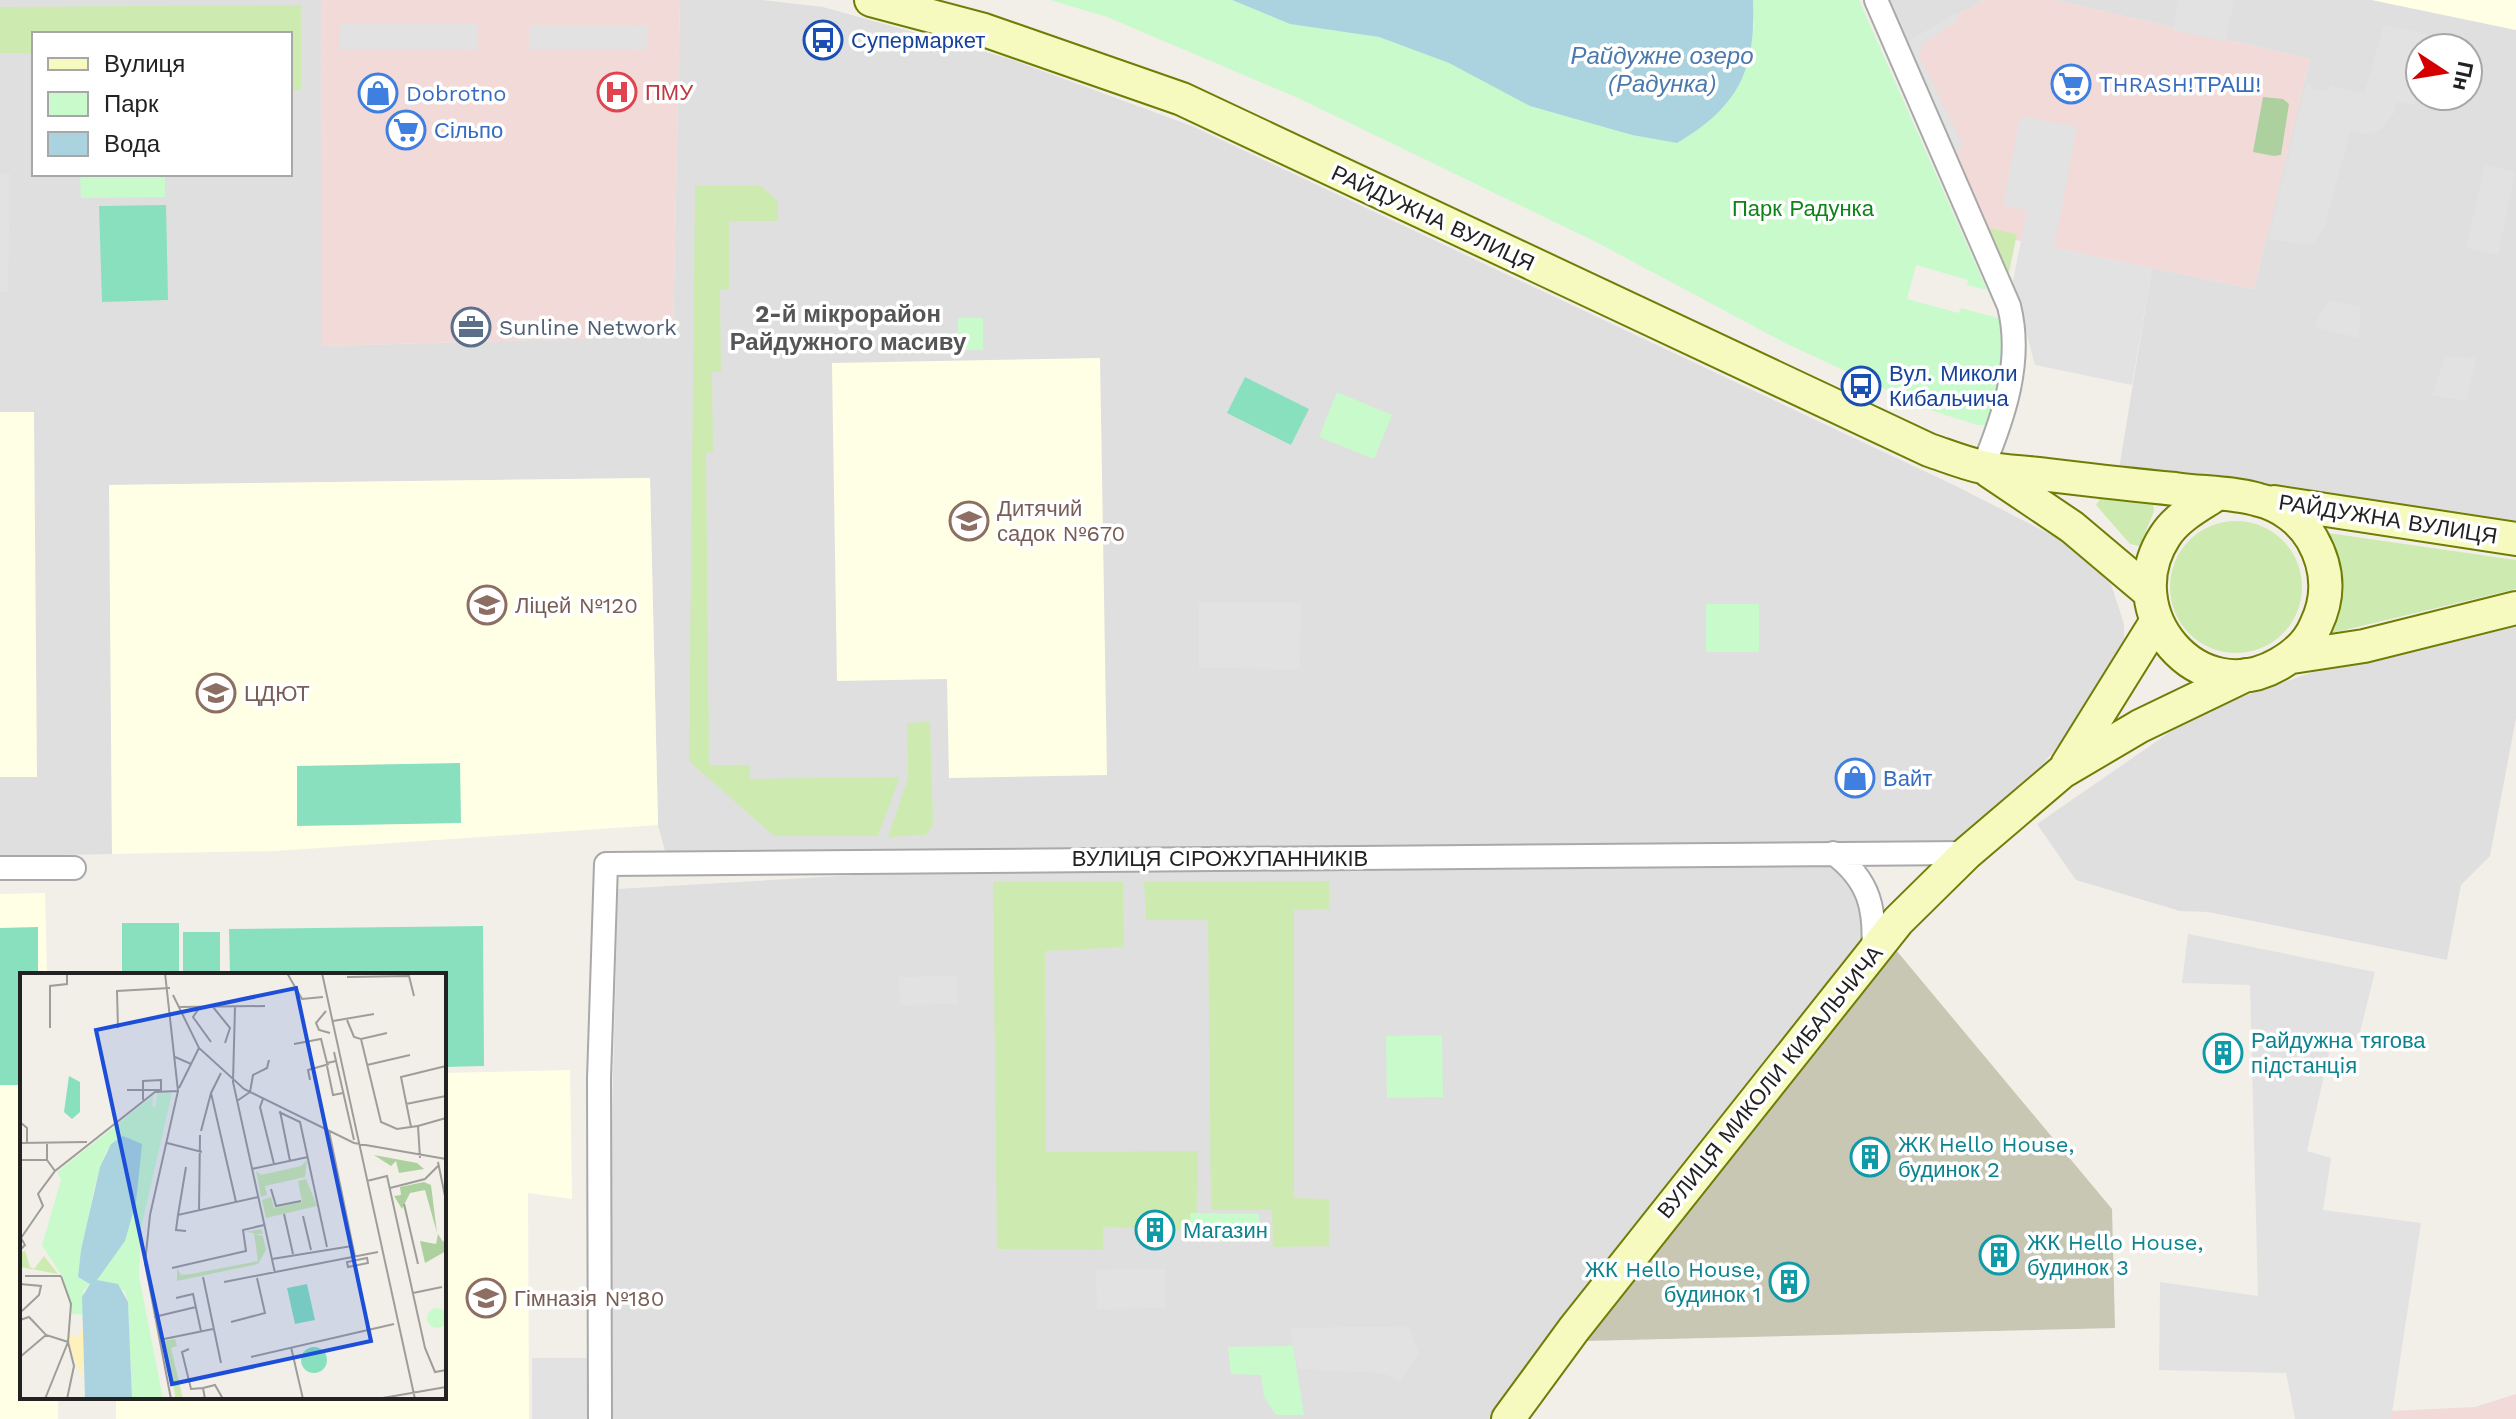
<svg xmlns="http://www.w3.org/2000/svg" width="2516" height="1419" font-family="'Work Sans',sans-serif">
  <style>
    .residential { fill: #e0dfdf; fill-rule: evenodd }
    .commercial { fill: #f2dad9 }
    .education { fill: #ffffe5 }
    .construction { fill: #c7c7b4 }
    .grass { fill: #cdebb0 }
    .forest { fill: #add19e }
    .park { fill: #c8facc }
    .pitch { fill: #88e0be }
    .parking { fill: #e2e2e2 }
    .water { fill: #aad3df }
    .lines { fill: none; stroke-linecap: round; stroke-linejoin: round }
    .street-casing { stroke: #a9a9a9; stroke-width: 26 }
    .secondary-casing { stroke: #707d05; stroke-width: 36 }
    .street { stroke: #fff; stroke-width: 22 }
    .secondary { stroke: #f7fabf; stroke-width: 32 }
    .labels { text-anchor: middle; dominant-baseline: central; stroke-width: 7; stroke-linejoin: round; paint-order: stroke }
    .transit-label { font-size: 22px; fill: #164399; stroke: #fff; text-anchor: start }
    .shop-label { font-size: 22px; fill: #366cbe; stroke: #fff; text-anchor: start }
    .health-label { font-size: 22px; fill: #be3a42; stroke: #fff; text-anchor: start }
    .park-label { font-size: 22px; fill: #0c8416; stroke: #fff }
    .street-label { font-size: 22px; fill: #222; stroke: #fff }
    .service-label { font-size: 22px; fill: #4e5e75; stroke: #fff; text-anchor: start }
    .education-label { font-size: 22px; fill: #785e54; stroke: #fff; text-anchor: start }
    .culture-label { font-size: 22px; fill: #0d838f; stroke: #fff; text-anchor: start }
    .water-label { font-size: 24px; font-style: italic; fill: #4a7aab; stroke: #fff }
    .neighbourhood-label { font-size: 24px; font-weight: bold; fill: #555; stroke: #fff }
    .inset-road { fill: none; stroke: #9f9d99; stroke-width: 2 }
    .view { fill: #1d4ed8; fill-opacity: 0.15; stroke: #1d4ed8; stroke-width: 4 }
    .inset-edge { fill: none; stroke: #222; stroke-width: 4 }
  </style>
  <rect width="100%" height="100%" fill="#f2efe9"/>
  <path class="residential" d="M0,0H321L323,346L673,336L680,0H761L823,7L1007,58L1192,126L1956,486L2075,547L2109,578L2124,624V651L2108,684L2040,768L1953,843L666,855L658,825L650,478L110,485L112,854L0,856ZM34,34H290V174H34Z
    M1884,0H1984L1904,44Z
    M2055,0H2372L2516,30V528L2119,469L2152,268L2254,289L2310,59ZM2420,48H2468V96H2420Z
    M2516,626V718L2490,856L2461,885L2447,960L2208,912L2180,911L2076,880L2037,824L2199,712L2310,673Z
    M1148,858L1848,863L1874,933L1510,1419H604L618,889Z"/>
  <path class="commercial" d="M321,0H680L673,336L322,346Z
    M1984,0H2055L2310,59L2254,289L1986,234L1904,44Z
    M2516,1394V1419H2391V1411L2475,1407Z"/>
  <path class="education" d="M2372,0H2516V30Z
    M1100,358L1107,775L949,778L947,679L837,681L832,363Z
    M0,412H34L37,777H0Z
    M650,478L658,825L275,851L112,854L109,485Z
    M45,893L47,975H22V1397H58V1419H0V894Z
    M570,1070L572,1199L528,1193L529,1419H116V1397H444V1073Z"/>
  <path class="construction" d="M1896,950L2112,1209L2115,1328L1583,1341L1738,1141Z"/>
  <path class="grass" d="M301,5V90H290V34H34V53H0V7Z
    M695,186H761L778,201V221H729V289L720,290L721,372H712L713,452L706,453L709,765H749L750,779L900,777L878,836H774L689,761Z
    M1983,227L2017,234L2008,277Z
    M2100,499L2153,504L2154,511L2140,546L2130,544L2096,505Z
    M2170 587a66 66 0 1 1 132 0a66 66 0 1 1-132 0Z
    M2321,532L2516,560V589L2332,633L2329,631Z
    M930,722L933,825L926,835L888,837L908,778L907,723Z
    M1329,881V909L1294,910V1198L1329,1199V1246L1273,1247L1272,1210H1211L1208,920H1146L1144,882Z
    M993,882H1123L1124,947L1045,951L1046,1152L1198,1151L1197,1210L1187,1230L1103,1227V1250L997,1249Z"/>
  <path class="forest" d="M2263,97L2283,99L2289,104L2281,155L2274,156L2253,152Z"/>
  <path class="park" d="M1050,0H1232L1290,24L1379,37L1449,63L1530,106L1632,135L1677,143L1754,28L1753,0H1859L1987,290L1967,285L1968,280L1916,265L1907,299L1959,313L1961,308L1998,318C2011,353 1998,390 1992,425H1977L1930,410L1785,343L1596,242L1298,98L1107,17Z
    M80,174H165V197L81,198Z
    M958,318H983V350H957Z
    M1337,392L1392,415L1374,459L1319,437Z
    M1706,604H1759V652H1706Z
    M1442,1035L1443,1097L1387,1098L1386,1036Z
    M1190,1213L1259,1214L1260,1242H1193Z
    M1293,1346L1304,1415H1276L1264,1397L1261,1375L1231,1374L1228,1347Z"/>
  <path class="pitch" d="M166,205L168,300L102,302L99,206Z
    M1245,377L1309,409L1291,445L1227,413Z
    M460,763L461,823L297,826V766Z
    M122,923H179V975H122Z
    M483,926L484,1066L444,1067V975H230L229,929Z
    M38,927V975H22V1085H0V928Z
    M183,932H220V975H183Z"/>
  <path class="parking" d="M2178,0H2235L2225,41L2173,30Z
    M1955,13L1959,20L1923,44L1919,56L1963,145L1948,165L1898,48Z
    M340,23L478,24V50L340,49Z
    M529,25L647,26V50L530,49Z
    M2384,25L2432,35L2429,48H2420V86L2415,105L2397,102L2394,113L2381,130L2368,134L2351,130L2324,228L2314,242L2305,245L2268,239L2308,76V82L2313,89L2328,91L2330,85L2364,94Z
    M2020,116L2077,127L2054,248L2152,268L2132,385L2035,365L2013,281L2027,211L2003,205Z
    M2485,164L2515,172L2498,255L2466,248Z
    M0,174H10L8,292H0Z
    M2328,300L2361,307L2359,338L2314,327Z
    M2445,357L2476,358L2467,401L2432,395Z
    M1199,602L1301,603L1300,669L1199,668Z
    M2188,934L2375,972L2358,1040L2333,1035L2307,1151L2331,1158L2323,1210L2421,1223L2391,1419H2295L2286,1373L2159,1370L2160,1282L2258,1296L2250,985L2182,983Z
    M957,976L958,1004L900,1005L899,977Z
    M1166,1269V1308L1097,1309L1096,1270Z
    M1408,1326L1419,1353L1400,1381L1383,1373L1298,1369L1290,1328Z
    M532,1358H589V1419H532Z"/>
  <path class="water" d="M1232,0H1753C1756,71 1738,107 1677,143L1632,135L1530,106L1449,63L1379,37L1290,24Z"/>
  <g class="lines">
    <g class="street-casing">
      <path id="street" d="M1876,0L2009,306C2023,361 2004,416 1983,467
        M1833,853C1870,880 1876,910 1873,953
        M0,868H74
        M600,1419L599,1079L606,864L1967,853"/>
    </g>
    <g class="secondary-casing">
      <path id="secondary" d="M871,0L984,30L1182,99L1929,450C1947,456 1964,463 1982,467C2003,472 2026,472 2048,475C2090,480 2133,485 2175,489C2202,493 2233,492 2259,500C2280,505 2301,520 2312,539C2328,567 2330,596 2316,625C2309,642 2295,655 2279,664C2198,711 2115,612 2165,536C2177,517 2199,506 2217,494
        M1989,471L2072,527L2149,592
        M2274,502L2516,539
        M2292,657L2364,646L2516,608
        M2067,765L2156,622
        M1508,1419L1574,1329L1898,921L1967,853L2062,772L2140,726L2246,675"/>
    </g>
    <use href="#street" class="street"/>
    <use href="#secondary" class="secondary"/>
  </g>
  <defs>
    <g id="bus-ring" transform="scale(2)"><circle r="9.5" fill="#fff" stroke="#1a4fb4" stroke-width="1.5"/><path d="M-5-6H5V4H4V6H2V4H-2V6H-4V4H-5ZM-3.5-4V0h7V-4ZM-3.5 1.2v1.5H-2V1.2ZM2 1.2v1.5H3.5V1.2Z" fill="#1a4fb4"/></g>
    <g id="supermarket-ring" transform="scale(2)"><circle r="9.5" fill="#fff" stroke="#3f7fe0" stroke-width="1.5"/><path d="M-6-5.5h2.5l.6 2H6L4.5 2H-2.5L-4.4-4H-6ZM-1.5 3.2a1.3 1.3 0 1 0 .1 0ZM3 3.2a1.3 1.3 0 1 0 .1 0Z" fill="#3f7fe0"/></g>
    <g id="hospital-ring" transform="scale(2)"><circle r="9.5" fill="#fff" stroke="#e0444e" stroke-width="1.5"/><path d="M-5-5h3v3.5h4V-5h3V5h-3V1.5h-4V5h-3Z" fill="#e0444e"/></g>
    <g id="shop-ring" transform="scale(2)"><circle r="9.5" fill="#fff" stroke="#3f7fe0" stroke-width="1.5"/><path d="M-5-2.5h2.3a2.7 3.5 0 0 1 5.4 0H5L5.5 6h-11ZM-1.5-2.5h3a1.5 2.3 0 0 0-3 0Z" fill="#3f7fe0"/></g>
    <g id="office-ring" transform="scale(2)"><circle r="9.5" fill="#fff" stroke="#5c6f8a" stroke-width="1.5"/><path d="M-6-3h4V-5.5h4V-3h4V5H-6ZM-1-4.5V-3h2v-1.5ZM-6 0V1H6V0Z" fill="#5c6f8a"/></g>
    <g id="school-ring" transform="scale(2)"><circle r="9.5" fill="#fff" stroke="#8d6e63" stroke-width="1.5"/><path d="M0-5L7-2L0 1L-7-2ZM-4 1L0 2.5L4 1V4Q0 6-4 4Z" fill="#8d6e63"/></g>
    <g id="building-ring" transform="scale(2)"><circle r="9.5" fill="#fff" stroke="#0f9aa8" stroke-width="1.5"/><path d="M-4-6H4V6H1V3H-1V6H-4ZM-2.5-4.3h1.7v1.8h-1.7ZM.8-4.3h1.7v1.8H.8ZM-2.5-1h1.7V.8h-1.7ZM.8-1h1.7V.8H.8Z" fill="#0f9aa8"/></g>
  </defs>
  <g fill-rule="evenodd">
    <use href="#bus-ring" x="823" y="40"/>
    <use href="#supermarket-ring" x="2071" y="84"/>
    <use href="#hospital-ring" x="617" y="92"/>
    <use href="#shop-ring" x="378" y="93"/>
    <use href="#supermarket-ring" x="406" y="130"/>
    <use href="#office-ring" x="471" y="327"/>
    <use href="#bus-ring" x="1861" y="386"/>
    <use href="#school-ring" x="969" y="521"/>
    <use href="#school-ring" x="487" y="605"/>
    <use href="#school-ring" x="216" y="693"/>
    <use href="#shop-ring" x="1855" y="778"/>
    <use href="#building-ring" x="2223" y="1053"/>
    <use href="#building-ring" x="1870" y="1157"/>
    <use href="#building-ring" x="1155" y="1230"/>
    <use href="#building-ring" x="1999" y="1255"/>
    <use href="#building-ring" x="1789" y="1282"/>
    <use href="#school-ring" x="486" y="1298"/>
  </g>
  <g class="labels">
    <g class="transit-label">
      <text x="851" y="40">Супермаркет</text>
      <text x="1889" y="373">Вул. Миколи<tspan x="1889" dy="25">Кибальчича</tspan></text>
    </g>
    <g class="shop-label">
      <text x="2099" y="84">ТHRASH!ТРАШ!</text>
      <text x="406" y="93">Dobrotno</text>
      <text x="434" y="130">Сільпо</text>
      <text x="1883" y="778">Вайт</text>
    </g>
    <g class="health-label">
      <text x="645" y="92">ПМУ</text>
    </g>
    <g class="park-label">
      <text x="1803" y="208">Парк Радунка</text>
    </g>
    <g class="street-label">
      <text transform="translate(1433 218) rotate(25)">РАЙДУЖНА ВУЛИЦЯ</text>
      <text transform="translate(2388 519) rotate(9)">РАЙДУЖНА ВУЛИЦЯ</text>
      <text x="1220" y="858">ВУЛИЦЯ СІРОЖУПАННИКІВ</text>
      <text transform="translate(1770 1082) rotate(-51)">ВУЛИЦЯ МИКОЛИ КИБАЛЬЧИЧА</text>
    </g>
    <g class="service-label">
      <text x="499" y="327">Sunline Network</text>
    </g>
    <g class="education-label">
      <text x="997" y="508">Дитячий<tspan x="997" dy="25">садок №670</tspan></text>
      <text x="515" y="605">Ліцей №120</text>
      <text x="244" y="693">ЦДЮТ</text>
      <text x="514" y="1298">Гімназія №180</text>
    </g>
    <g class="culture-label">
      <text x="2251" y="1040">Райдужна тягова<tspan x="2251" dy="25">пiдстанцiя</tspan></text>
      <text x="1898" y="1144">ЖК Hello House,<tspan x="1898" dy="25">будинок 2</tspan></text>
      <text x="1183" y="1230">Магазин</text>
      <text x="2027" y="1242">ЖК Hello House,<tspan x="2027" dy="25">будинок 3</tspan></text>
      <text x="1761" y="1269" text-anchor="end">ЖК Hello House,<tspan x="1761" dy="25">будинок 1</tspan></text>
    </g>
    <g class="water-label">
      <text x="1662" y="56">Райдужне озеро<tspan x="1662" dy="28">(Радунка)</tspan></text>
    </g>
    <g class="neighbourhood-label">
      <text x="848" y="314">2-й мікрорайон<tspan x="848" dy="28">Райдужного масиву</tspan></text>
    </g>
  </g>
  <g transform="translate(20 973)">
    <rect width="426" height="426" fill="#f2efe9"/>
    <path d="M287,187L285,204L245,213L247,222L241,224L236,198L241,202L281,193ZM286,206L297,233L246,245L242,227L251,224L254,235L282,229L278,208ZM241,256L243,261H235L243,263L246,277L238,291L157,308V295L161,302L171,301L238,288L234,260L225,259ZM5,278L10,294L14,296L24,283L38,301L0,294V279ZM155,366L157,373L151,375L163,426H156L143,368Z" fill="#cdebb0"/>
    <path d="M354,182L397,190L404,196L379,200L376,188L371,193ZM404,209L411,212L417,260L405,217L390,220L382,236L374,223L381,222L380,214ZM418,261L423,269L426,263V278L405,290L400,268L416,271Z" fill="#add19e"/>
    <path d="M61,357L67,359L61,405L49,370L50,361L58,365Z" fill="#fff1ba"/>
    <path d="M137,120H152L121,255L119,303L143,426H112L108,329L105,318L76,306L105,268L117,205L87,176L75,212L58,300L70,311L63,318L66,342L52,341L42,303L22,272L41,207L37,199L133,123L132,133L136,134ZM407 345a10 10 0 1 1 20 0a10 10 0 1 1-20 0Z" fill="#c8facc"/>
    <path d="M49,103L60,109V139L52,146L44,139ZM287,311L295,347L275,351L267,315ZM281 387a13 13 0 1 1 26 0a13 13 0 1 1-26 0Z" fill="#88e0be"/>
    <path d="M103,163L122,171L116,229L105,268L77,307L98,311L108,329L112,426H65L62,324L70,311L58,304L61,277L80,194L91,171Z" fill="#aad3df"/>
    <path class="inset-road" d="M145,0L158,118L130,242L125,290L151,426M267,0L282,26L303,24M302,0L395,426M327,4L389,3L394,23M153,22L179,75L224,116L334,170L426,186M159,34L245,33M180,34L173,44L191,69M193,34L210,55L205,70M215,34L213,109L255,300M306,38L296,50L299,57L310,60M327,47L334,64L341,66L361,149L377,156L398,153L400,185M313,48L354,41M30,55V13L47,11V0M98,55L97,18L150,15M341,66L367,60M274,71L301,66L307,90L316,88M314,79L334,167M155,84L171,91L179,75M347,92L390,82M307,93L313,122L323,120M201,100L191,120L216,229M290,107L288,97L309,91M159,115L171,91M107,117H141V107L123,108V127M243,126L240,134L254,191M217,128L230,119L233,102L247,95L249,87M386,131L426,123M260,138L270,188M259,139L280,149L307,274M0,149L7,155V170M398,153L426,145M391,154L381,104L426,93M181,158L191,120M309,158L335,284M27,169V187L35,198M0,170L67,169M147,170L182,179M0,187H27M418,189L426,228M166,194L158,242L238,224M232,196L288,184M347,208L367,203L405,375L415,399L426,397M370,215L405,206L418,193M251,216L256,233L281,228M384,231L398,291M179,238L180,162M264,241L273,281M158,242L156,257L166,258M283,243L291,277M0,277L5,272L1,265L23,233L18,221L35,198L135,119L158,118M347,285L348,290L328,294L327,289ZM252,286L332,273M152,295L226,278L223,257L244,252M5,303H41M41,303L51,331L48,369L54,393L47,426M183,304L201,390M204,309L358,279M0,311L21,313L19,322L2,338M393,320L422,314M156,325L173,321L181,358M134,344L176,334M0,347L9,344L26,362L48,369L25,426M211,349L245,340L237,305M139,367L193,356M271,374L283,426M169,376L162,379L171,416L183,415M0,384L26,362M231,384L374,351M185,426L183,415L195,412L203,426M357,426L426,414"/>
    <path class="view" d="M276,15L351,368L152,411L76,57Z"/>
    <rect width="426" height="426" class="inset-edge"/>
  </g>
  <rect x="32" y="32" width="260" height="144" fill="#ffffff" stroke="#a7a7a7" stroke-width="2"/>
  <rect x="48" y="58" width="40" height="12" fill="#f7fabf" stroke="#a7a7a7" stroke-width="2"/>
  <text x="104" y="72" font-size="24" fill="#222222">Вулиця</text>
  <rect x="48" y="92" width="40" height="24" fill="#c8facc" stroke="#a7a7a7" stroke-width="2"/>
  <text x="104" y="112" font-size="24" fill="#222222">Парк</text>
  <rect x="48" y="132" width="40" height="24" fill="#aad3df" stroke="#a7a7a7" stroke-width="2"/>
  <text x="104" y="152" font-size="24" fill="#222222">Вода</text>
  <g transform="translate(2444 72) rotate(102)"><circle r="38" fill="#ffffff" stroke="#a7a7a7" stroke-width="2"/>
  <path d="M0-6L14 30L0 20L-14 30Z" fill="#d40000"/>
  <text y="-12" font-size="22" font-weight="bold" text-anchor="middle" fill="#222222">Пн</text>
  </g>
</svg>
